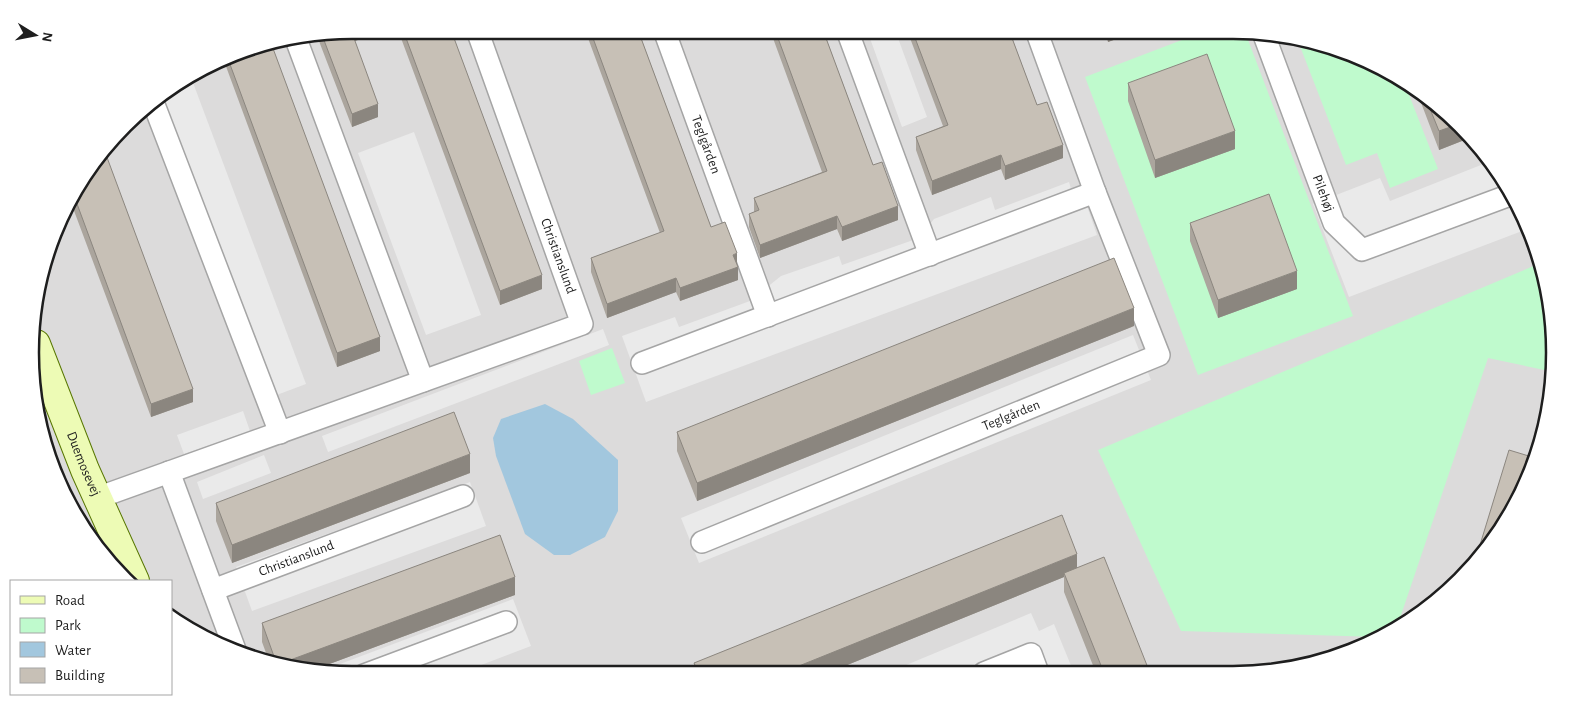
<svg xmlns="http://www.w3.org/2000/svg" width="1585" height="705" font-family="'Alegreya Sans',sans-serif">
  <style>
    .residential { fill: #dcdbdb }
    .park { fill: #bffacd }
    .parking { fill: #eaeaea }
    .water { fill: #a2c7de }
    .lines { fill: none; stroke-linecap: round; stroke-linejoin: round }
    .street-casing { stroke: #a5a5a5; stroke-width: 24 }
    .secondary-casing { stroke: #587702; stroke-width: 30 }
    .street { stroke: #fff; stroke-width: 21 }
    .secondary { stroke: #edfbb5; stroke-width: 28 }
    .wall { fill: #aba59d }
    .shaded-wall { fill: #8b867f }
    .building { fill: #c7c0b6; stroke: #8b867f }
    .labels { text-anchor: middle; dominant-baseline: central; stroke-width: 5; stroke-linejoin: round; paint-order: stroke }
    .street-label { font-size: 14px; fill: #1e1e1e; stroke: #fff }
    .rim { fill: none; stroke: #1e1e1e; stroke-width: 2.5 }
  </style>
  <rect width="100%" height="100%" fill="#efede3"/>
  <path class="residential" d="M353,30H1233L1336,47L1445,110L1522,210L1554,332L1538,456L1500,532L1429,608L1356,650L1275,672L353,675L249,658L171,613V581H129L73,513L36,415V290L73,191L140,110L249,47Z"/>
  <path class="park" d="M1208,30H1233L1245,32L1353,316L1198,375L1085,77Z
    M1298,41L1336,47L1406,87L1438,169L1390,188L1377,153L1346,165Z
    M1536,265L1554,332L1549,371L1488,358L1397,627L1379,637L1181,631L1098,450Z
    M612,348L625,383L591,395L579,361Z"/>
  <path class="parking" d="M867,30H895L927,117L902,127Z
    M192,80L306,384L258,402L147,106Z
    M414,132L481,315L426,335L358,153Z
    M1486,163L1522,210L1527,229L1349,297L1313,204L1380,178L1390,201Z
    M1069,182L1071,189L1080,186L1097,235L646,402L622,336L675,317L679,327L750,301L781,276L839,256L842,265L919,238L934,219L991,197L995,210Z
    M603,329L609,345L328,452L322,436Z
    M1133,335L1151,380L699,563L681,518Z
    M243,411L250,431L184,454L177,435Z
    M264,455L271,473L203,499L197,482Z
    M470,482L486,526L252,611L236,567Z
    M513,599L531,646L455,675H353L324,670Z
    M1031,613L1039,631L1054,624L1074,673H887Z"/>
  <path class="water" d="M545,404L573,419L618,460V511L605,537L570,555H554L525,534L496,456L493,438L501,419Z"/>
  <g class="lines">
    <g class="street-casing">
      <g id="street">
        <path id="s1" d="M664,30L768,316"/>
        <path d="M847,30L930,255"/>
        <path id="s2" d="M1264,35L1334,223L1362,250L1510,195"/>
        <path d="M296,39L423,381"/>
        <path d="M153,102L280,433"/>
        <path d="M642,363L1095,192"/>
        <path d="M169,472L235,650"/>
        <path d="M97,498L582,324L477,30"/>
        <path id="s3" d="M702,542L1159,355L1095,192L1036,30"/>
        <path id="s4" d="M213,590L463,496"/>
        <path d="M984,673L1031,654L1038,673"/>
        <path d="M364,675L506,622"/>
      </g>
    </g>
    <g class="secondary-casing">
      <g id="secondary">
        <path id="s5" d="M36,344L85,470L135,581"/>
      </g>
    </g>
    <use href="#street" class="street"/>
    <use href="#secondary" class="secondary"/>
  </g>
  <path class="wall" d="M352,30L355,41L378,117L352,127L317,36Z
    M398,30H451L542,289L500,305Z
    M585,30H638L711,227L737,265L738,280L680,301L676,292L607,318L591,272V258L660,233Z
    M770,30H823L873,165L898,220L842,241L837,229L760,258L749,227V214L754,212V198L822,172Z
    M907,30H1009L1037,105L1063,158L1005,180L1001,169L932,195L916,150V137L943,126Z
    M1103,30H1141L1108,42Z
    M249,47L380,351L337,367L224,61Z
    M1128,83L1235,149L1155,178L1128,101Z
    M1420,95L1445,110L1467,139L1439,150L1420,100Z
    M73,191L193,402L151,417L70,200Z
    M1190,223L1297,289L1218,318L1190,241Z
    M1134,326L697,501L677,451V432Z
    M470,473L232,563L216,521V503Z
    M1077,568L1150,673H1096L1064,592V577L825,674H694V663Z
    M515,595L316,669L269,661L262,642V623Z"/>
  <path class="shaded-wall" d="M350,30H384L350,43Z
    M1108,30H1141L1108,42Z
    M378,104V117L352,127V114Z
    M1456,125L1467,139L1439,150V131Z
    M1235,131V149L1155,178V160Z
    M1063,145V158L1005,180V166Z
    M1001,155V169L932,195V181Z
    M898,206V220L842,241V227Z
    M837,216V229L760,258V245Z
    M737,253V267L733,255Z
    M738,267V280L680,301V288Z
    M1297,271V289L1218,318V300Z
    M542,275V289L500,305V291Z
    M676,278V292L607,318V304Z
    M1134,308V326L697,501V483Z
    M380,337V351L337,367V353Z
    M193,389V402L151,417V404Z
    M470,454V473L232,563V545Z
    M1077,554V572L1064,573V577L825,674H779Z
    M515,577V595L316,669L282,663Z
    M1131,669V673H1122Z"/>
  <path class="building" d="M351,30L378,104L352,114L322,35Z
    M403,30H451L542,275L500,291Z
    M590,30H638L711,227L725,222L737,253L733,255L738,267L680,288L676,278L607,304L591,258L664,231Z
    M775,30H823L873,165L882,162L898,206L842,227L837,216L760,245L749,214L759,210L754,198L827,171Z
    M912,30H1009L1037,105L1047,102L1063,145L1005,166L1001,155L932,181L916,137L948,125Z
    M271,43L380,337L337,353L228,59L249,47Z
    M1207,54L1235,131L1155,160L1128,83Z
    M1426,99L1445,110L1456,125L1439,131Z
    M105,152L193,389L151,404L73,193V191Z
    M1269,194L1297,271L1218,300L1190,223Z
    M1114,258L1134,308L697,483L677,432Z
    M1545,402L1538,456L1500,532L1476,558L1509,450L1532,457Z
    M454,412L470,454L232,545L216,503Z
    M1062,515L1077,554L779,674H699L694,663Z
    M500,535L515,577L282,663L276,662L262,623Z
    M1104,557L1150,673H1131V669L1122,673H1104L1064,573Z"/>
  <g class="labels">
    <g class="street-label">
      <text stroke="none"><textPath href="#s1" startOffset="122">Teglgården</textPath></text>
      <text stroke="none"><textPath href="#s2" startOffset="169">Pilehøj</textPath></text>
      <text transform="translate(558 256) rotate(70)">Christianslund</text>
      <text stroke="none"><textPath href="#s3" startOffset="334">Teglgården</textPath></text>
      <text stroke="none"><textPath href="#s5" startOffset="129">Duemosevej</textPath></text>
      <text stroke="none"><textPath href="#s4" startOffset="89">Christianslund</textPath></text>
    </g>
  </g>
  <path d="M0 0H1585V705H0ZM352 39H1233A313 313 0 0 1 1546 352V353A313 313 0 0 1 1233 666H352A313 313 0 0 1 39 353V352A313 313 0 0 1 352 39Z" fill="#fff" fill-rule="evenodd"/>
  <path class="rim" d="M352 39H1233A313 313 0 0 1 1546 352V353A313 313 0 0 1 1233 666H352A313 313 0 0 1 39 353V352A313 313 0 0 1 352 39Z"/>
  <rect x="10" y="580" width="162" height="115" fill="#ffffff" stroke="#a5a5a5"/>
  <rect x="20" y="596" width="25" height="8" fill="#edfbb5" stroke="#a5a5a5"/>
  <text x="55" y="605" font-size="15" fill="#1e1e1e">Road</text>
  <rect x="20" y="618" width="25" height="15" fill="#bffacd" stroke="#a5a5a5"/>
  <text x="55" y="630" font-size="15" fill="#1e1e1e">Park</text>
  <rect x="20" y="642" width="25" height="15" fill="#a2c7de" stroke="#a5a5a5"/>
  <text x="55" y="655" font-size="15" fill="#1e1e1e">Water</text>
  <rect x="20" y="668" width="25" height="15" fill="#c7c0b6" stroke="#a5a5a5"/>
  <text x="55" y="680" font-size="15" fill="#1e1e1e">Building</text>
  <g transform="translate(35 35) rotate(100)" stroke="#ffffff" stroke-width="4" paint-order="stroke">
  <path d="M0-4L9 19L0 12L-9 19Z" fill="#1e1e1e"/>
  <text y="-8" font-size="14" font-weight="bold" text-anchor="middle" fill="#1e1e1e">N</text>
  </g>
</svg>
